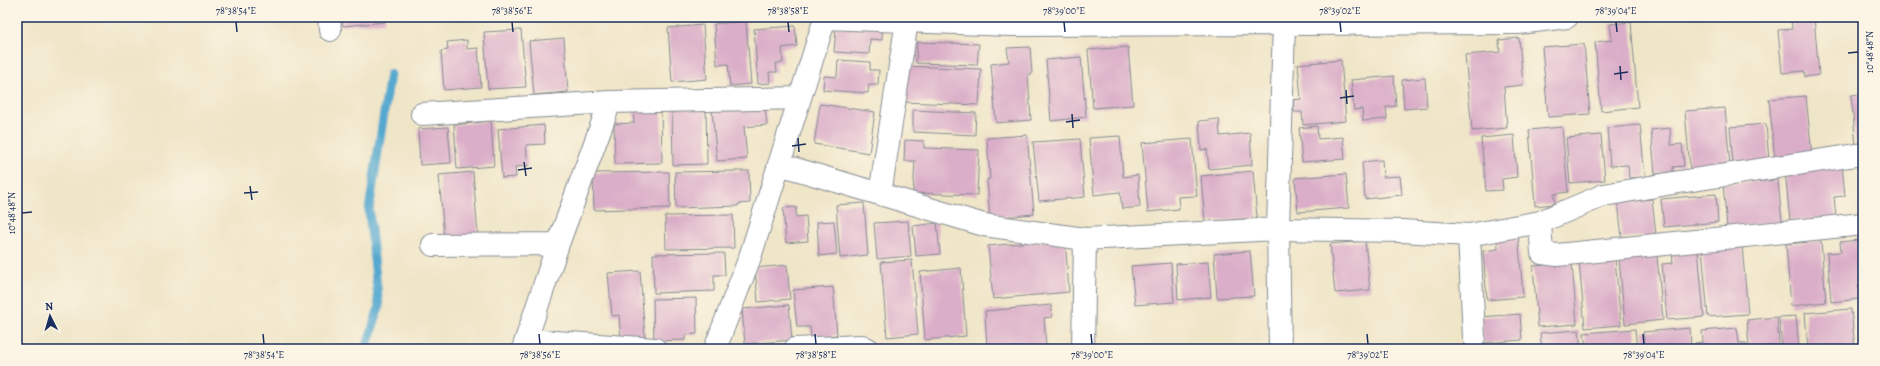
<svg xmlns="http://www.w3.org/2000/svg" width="1880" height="366" font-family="Alegreya,serif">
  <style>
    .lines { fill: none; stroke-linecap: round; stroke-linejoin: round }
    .stream { stroke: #54a8cf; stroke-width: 9 }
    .building { fill: #daadc8 }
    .minor-casing { stroke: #858a92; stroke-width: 24 }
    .minor { stroke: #fff; stroke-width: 22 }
    .ticks { fill: none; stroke: #1b2f5e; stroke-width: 1.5 }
    .neatline { fill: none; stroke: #1b2f5e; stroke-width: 1.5 }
    .ticks-label { font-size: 10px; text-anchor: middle; fill: #1b2f5e }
  </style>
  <rect width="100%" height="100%" fill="#fcf5e5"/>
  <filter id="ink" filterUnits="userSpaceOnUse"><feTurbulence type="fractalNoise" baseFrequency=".025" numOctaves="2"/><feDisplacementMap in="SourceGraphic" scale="8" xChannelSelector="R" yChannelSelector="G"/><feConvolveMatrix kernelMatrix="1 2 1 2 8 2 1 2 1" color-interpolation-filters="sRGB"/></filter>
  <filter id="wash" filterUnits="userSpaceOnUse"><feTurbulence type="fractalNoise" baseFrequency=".012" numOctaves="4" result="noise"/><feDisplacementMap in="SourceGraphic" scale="16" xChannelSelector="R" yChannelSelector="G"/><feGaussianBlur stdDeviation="0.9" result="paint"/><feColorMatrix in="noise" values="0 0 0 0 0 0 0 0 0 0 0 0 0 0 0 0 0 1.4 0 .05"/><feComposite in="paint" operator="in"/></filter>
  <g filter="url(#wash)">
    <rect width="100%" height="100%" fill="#efe5c7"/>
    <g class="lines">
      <path class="stream" d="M366,349L379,307L369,210L390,74"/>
    </g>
    <g id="blocks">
      <path class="building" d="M342,17H385V22L343,26Z
        M1791,17H1814L1819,75L1805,77L1804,71L1782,73L1778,30L1792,29Z
        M746,21L751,84L730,86L728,64L717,65L714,24Z
        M1631,22L1638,107L1601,111L1595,42L1612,40L1610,24Z
        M883,23L882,40L870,39L869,54L834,52L836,28Z
        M703,25L707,79L672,82L668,28Z
        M795,26L797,46L782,48L783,63H776L777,72H769L770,83L758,84L754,29Z
        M521,30L526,87L488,89L484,32Z
        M564,38L568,92L534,95L529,41Z
        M1519,38L1523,85L1504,87L1507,128L1472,131L1465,55L1500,52L1499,40Z
        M467,40V49L478,48L481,87L444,90L441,51L448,50L447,42Z
        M917,42L979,44L977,65L916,63Z
        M1584,44L1590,114L1548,117L1542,47Z
        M1030,47L1032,74H1028L1031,120L996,123L991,64L1009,62L1007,48Z
        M1128,47L1133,105L1093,108L1088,50Z
        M1081,57L1086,117L1051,121L1046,60Z
        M838,60L870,62V70H879L878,85H869L868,93L823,90L824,76L837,77Z
        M1341,60L1346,121L1303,125L1302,112H1294L1293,100L1301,99L1298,64Z
        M905,66L981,69L979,105L903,102Z
        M1394,76L1396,106L1386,107L1387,119L1363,121L1362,109L1354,110L1351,80Z
        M1425,78L1427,107L1404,109L1402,80Z
        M1863,94V145L1856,146L1851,95Z
        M1806,96L1812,156L1775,160L1769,99Z
        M661,104L662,163L615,164L614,124L634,123L633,105Z
        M820,104L875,112L869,153L814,144Z
        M706,106L707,164L673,165L672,107Z
        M765,106L767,125L744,127L747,159L717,161L712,110Z
        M1725,108L1730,166L1690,169L1685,111Z
        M913,110L976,113L975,135L913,132Z
        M1219,119L1220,136L1250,133L1252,165L1209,169L1207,149L1201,150L1199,121Z
        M491,121L494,166L457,169L454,125Z
        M1766,124L1769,161L1733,164L1730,127Z
        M544,125L545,144L526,145L528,166L515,167L516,177L502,178L498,129Z
        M1640,125L1645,177L1629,178L1628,165L1610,166L1607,128Z
        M1317,126L1318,139L1343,137L1345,159L1302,162L1299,128Z
        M448,127L451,163L420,165L418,129Z
        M1562,127L1568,192L1554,194L1555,204L1535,206L1529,130Z
        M1670,128L1671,145L1682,144L1684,166L1673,167V173L1655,174L1651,130Z
        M1027,135L1034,214L990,218L987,179H990L987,138Z
        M1514,135L1517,177L1502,179L1503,190L1486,191L1481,138Z
        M1601,135L1605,180L1570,183L1566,138Z
        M1120,136L1123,177L1138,175L1140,207L1122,209L1120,192L1094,195L1089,138Z
        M1080,139L1085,197L1039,201L1033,142Z
        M1192,139L1197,196L1178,197L1179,209L1148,212L1142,143Z
        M905,140L924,141V148L979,150L977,195L913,193L915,161H904Z
        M1382,160L1383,177L1400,176L1402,195L1365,199L1362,162Z
        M1842,165L1845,196L1834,197L1836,217L1790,221L1785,170Z
        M737,171H749L750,203L738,204V206L676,208L675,172Z
        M1253,171L1257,218L1205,222L1201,176Z
        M473,172L478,236L444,238L439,175Z
        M669,172L670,208L594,210L593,173Z
        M1346,174L1349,208L1298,212L1295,178Z
        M1778,180L1782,222L1727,227L1723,184Z
        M1716,194L1718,222L1664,227L1661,199Z
        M1652,199L1656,235L1622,238L1618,202Z
        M864,203L868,255L840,258L836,205Z
        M796,207V217L806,216L808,241L786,243L783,208Z
        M733,215L734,248L666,249L665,216Z
        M834,221L837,254L819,256L817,222Z
        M908,221L911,256L877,259L874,223Z
        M937,223L940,254L916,256L913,226Z
        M1518,232L1523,297L1487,300L1483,251L1498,249L1497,234Z
        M1065,239L1069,292L993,299L988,246Z
        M1859,240L1863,283V285H1858L1859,299L1831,302L1827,253L1841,252L1840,242Z
        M1365,241L1370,290L1335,293L1330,244Z
        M1821,241L1826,302L1791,306L1786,244Z
        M1742,245L1748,314L1708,317L1702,248Z
        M1698,249L1704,317L1667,320L1662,264L1673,263L1672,251Z
        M1250,251L1254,296L1217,298L1214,254Z
        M724,253L725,275H714V291L654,293L653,254Z
        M1657,256L1663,320L1625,324L1619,259Z
        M1615,258L1621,325L1585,328L1579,261Z
        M912,260L918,334L887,337L881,262Z
        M1208,262L1211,297L1178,300L1176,264Z
        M1171,263L1174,302L1135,305L1131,266Z
        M1572,263L1577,324L1538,327L1533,266Z
        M787,265L790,299L758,302L755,268Z
        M961,268L966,336L925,340L920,272Z
        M640,271L645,338L621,341L619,315L612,316L608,273Z
        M833,287L837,335L811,338L810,327H797L793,290Z
        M696,298L697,334L685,335V340L654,341L653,299Z
        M789,305L792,340L745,344L742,309Z
        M1051,305L1052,317L1044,318L1046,346L987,349L985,311Z
        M1863,306V339H1862L1859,307Z
        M1851,309L1855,349H1808L1805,313Z
        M1520,314L1522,340L1484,343L1481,317Z
        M1796,316L1799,349H1782L1779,317Z
        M1777,317L1779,345L1749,348L1747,320Z
        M1690,328L1691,349H1645L1643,332Z
        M1737,328L1739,343H1746L1747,349H1696L1695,343L1703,342L1702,331Z
        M1635,329L1637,349H1586L1584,333Z
        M1579,330L1581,349H1542L1540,333Z
        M1392,346V349H1376V348Z"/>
    </g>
  </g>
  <g filter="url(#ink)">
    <use href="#blocks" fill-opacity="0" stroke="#858a92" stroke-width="1"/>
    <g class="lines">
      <g class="minor-casing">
        <path id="minor" d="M329,17L330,30
          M800,98L825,18L1010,25L1284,24V17
          M422,114L610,102L800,98L750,257L715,349
          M779,164L984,225L1085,239L1278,229L1402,231L1469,235L1540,222L1604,195L1673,183L1863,154
          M880,194L907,21
          M1540,222L1542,253L1557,255L1863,224
          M1469,235L1474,337
          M433,245L558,244
          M527,340L655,349
          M523,349L558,244L610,102
          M795,349L862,346L868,349
          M1083,349L1085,239
          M1280,349L1278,229L1284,24L1519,23L1567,17"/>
      </g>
      <use href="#minor" class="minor"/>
    </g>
  </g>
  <path class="ticks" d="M236,22L237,32M512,22L513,32M788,22L789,32M1064,22L1065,32M1340,22L1341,32M1616,22L1617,32M1848,53L1858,52M1620,66L1621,80M1614,74L1628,72M1346,90L1347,104M1340,98L1354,96M1072,114L1073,128M1066,122L1080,120M798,138L799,152M792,146L806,144M524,162L526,176M518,170L532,168M250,186L252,200M244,193L258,192M22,213L32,212M263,334L264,344M539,334L540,344M815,334L816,344M1091,334L1092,344M1367,334L1368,344M1643,334L1644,344"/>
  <rect width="1880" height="366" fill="none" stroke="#fcf5e5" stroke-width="44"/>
  <g transform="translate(50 316) rotate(355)" stroke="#fcf5e5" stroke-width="3" paint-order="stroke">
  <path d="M0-3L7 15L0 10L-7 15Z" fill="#1b2f5e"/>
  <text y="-6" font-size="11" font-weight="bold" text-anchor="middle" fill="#1b2f5e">N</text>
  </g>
  <rect x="22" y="22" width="1836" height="322" class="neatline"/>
  <g class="ticks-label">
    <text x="236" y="14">78°38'54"E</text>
    <text x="512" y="14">78°38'56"E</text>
    <text x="788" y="14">78°38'58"E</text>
    <text x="1064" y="14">78°39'00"E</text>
    <text x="1340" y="14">78°39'02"E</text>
    <text x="1616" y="14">78°39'04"E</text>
    <text transform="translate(1869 52) rotate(-90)" y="4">10°48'48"N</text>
    <text transform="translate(11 213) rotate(-90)" y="4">10°48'48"N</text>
    <text x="264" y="358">78°38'54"E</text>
    <text x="540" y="358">78°38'56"E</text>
    <text x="816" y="358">78°38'58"E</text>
    <text x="1092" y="358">78°39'00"E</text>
    <text x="1368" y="358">78°39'02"E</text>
    <text x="1644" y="358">78°39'04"E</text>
  </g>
</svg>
